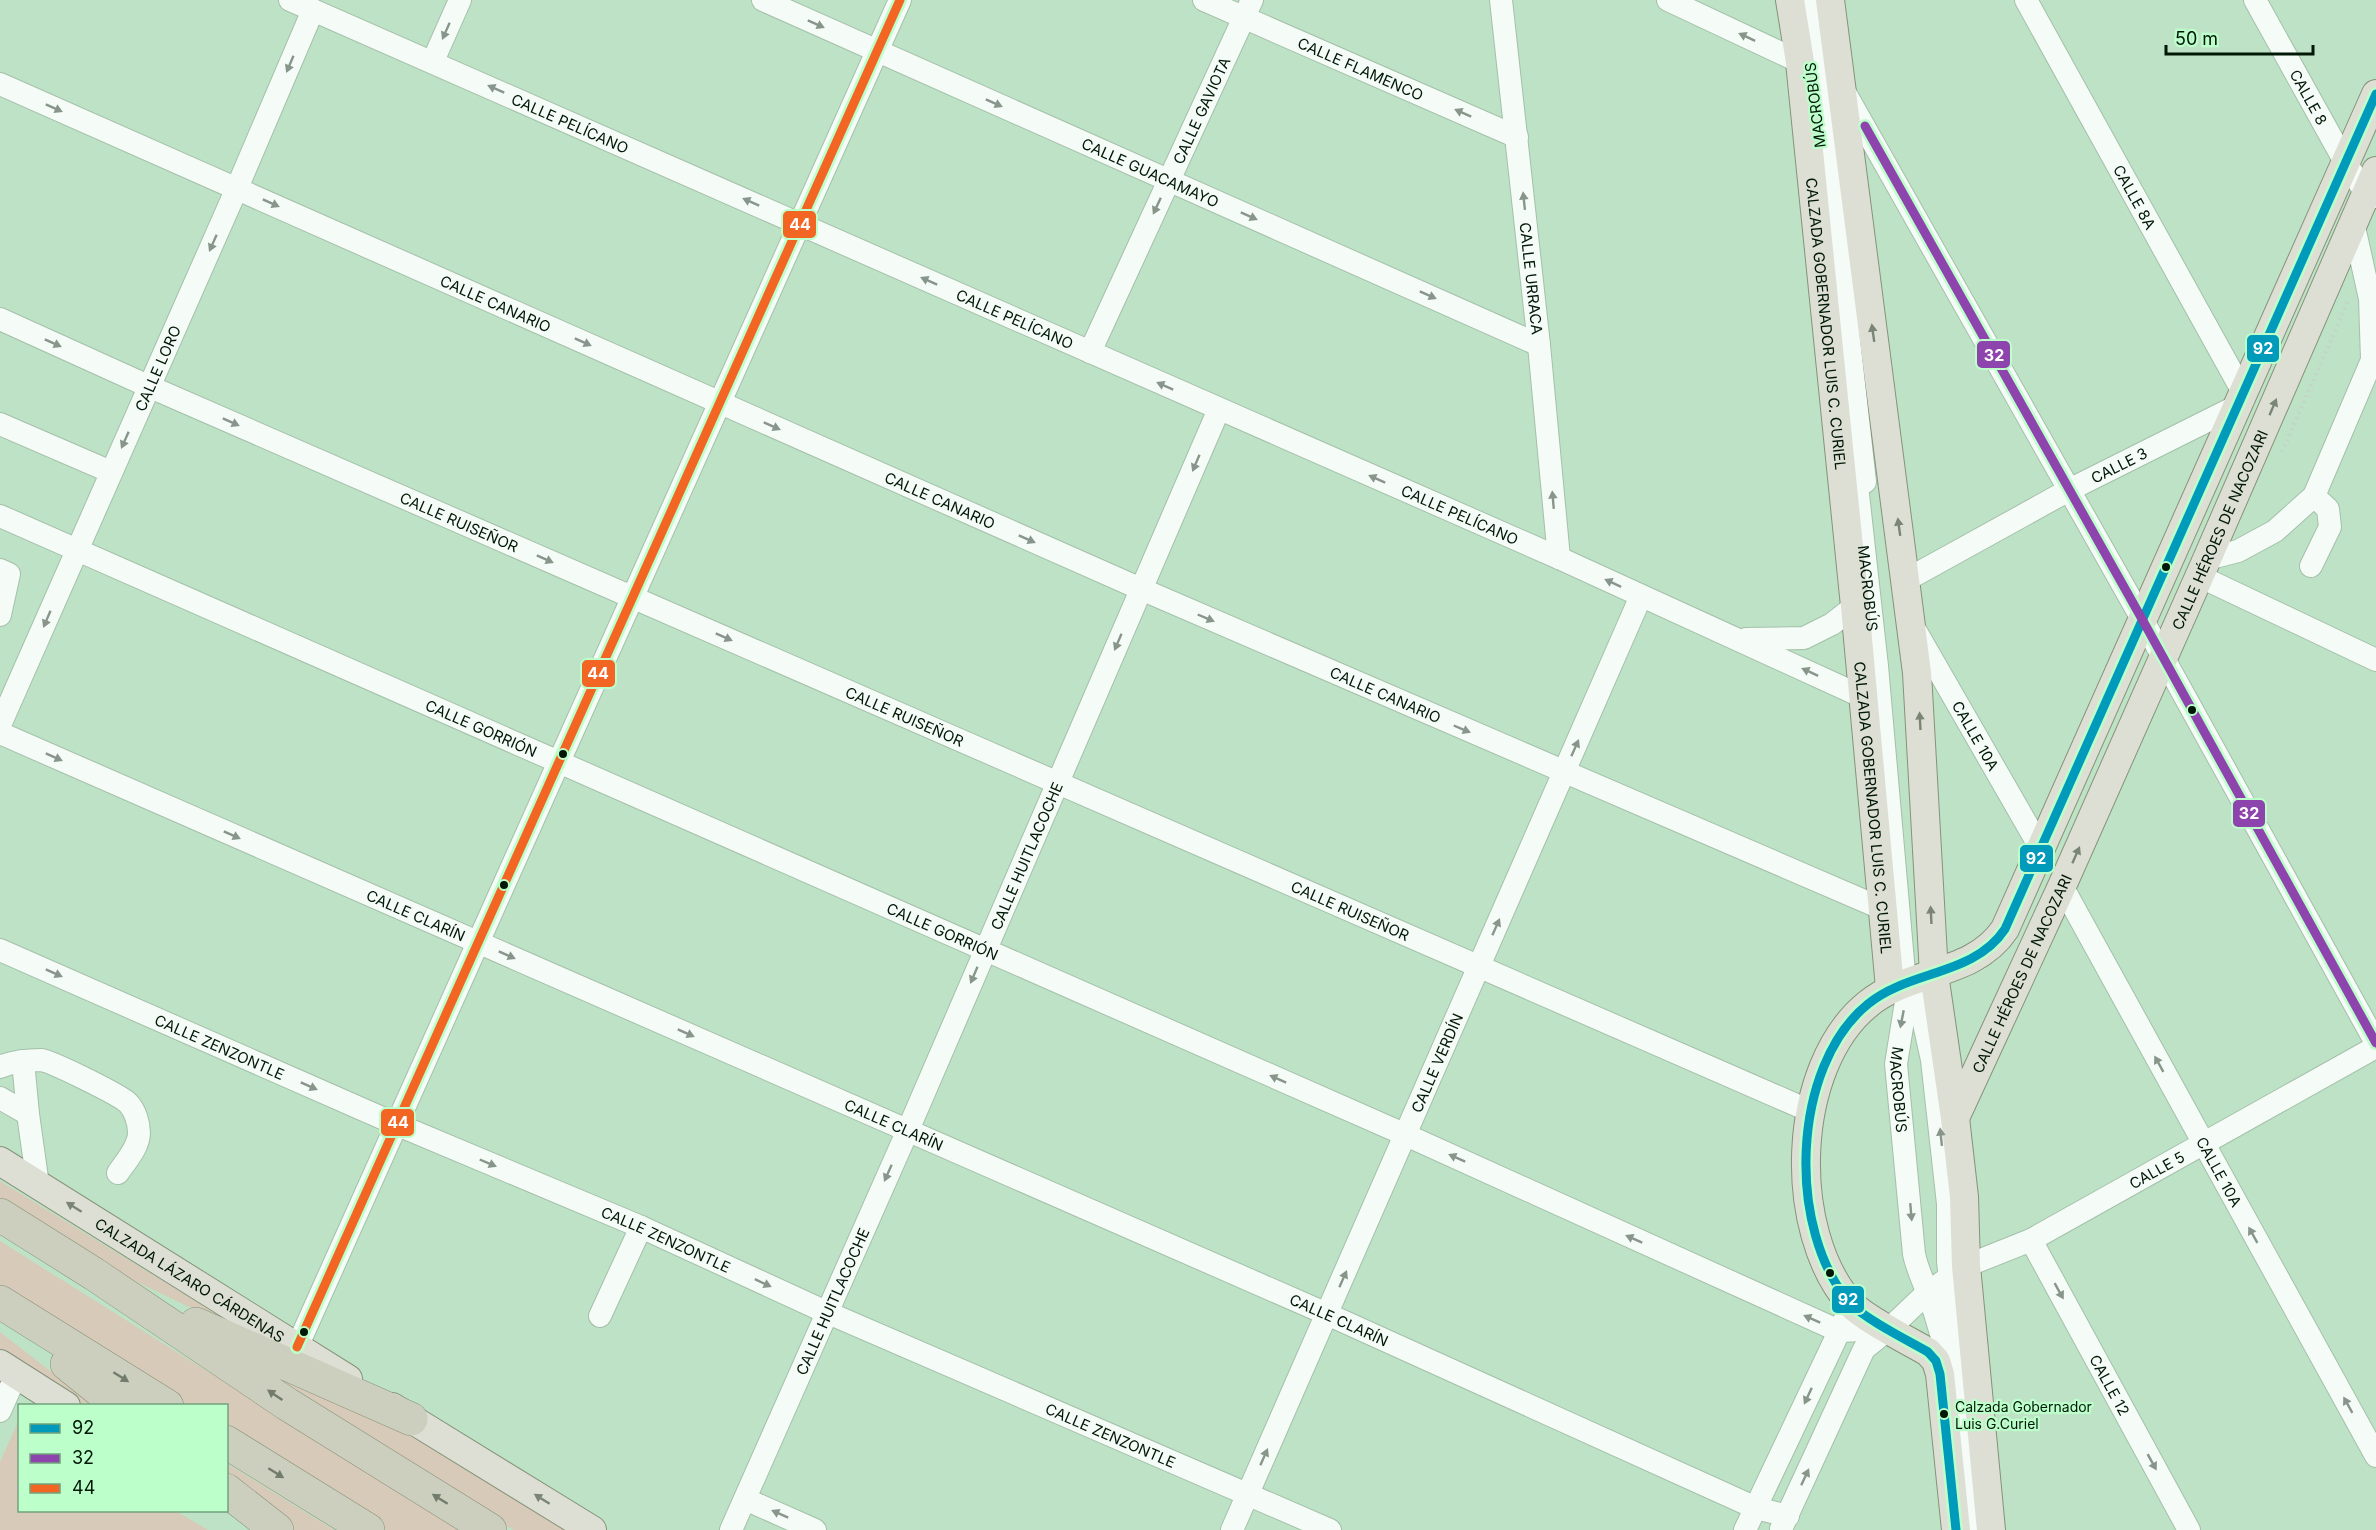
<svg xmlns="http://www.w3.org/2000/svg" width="2376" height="1530" font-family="Inter,sans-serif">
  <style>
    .green { fill: #d7cab8 }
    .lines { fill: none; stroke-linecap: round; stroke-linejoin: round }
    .minor-casing { stroke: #a4c0aa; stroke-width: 24 }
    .major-casing { stroke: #85937a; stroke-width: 30 }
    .highway-casing { stroke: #85937a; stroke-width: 34 }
    .path { stroke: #c5d0c8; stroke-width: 4; stroke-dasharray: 1.5 4.5; stroke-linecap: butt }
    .minor { stroke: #f5fbf6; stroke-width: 22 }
    .major { stroke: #dddfd4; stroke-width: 28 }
    .highway { stroke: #cccebe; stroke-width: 33 }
    .bus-1-casing { stroke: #bcffca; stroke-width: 14 }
    .bus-2-casing { stroke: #bcffca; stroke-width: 14 }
    .bus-3-casing { stroke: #bcffca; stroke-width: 14 }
    .bus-1 { stroke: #009aba; stroke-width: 9 }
    .bus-2 { stroke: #8e44ad; stroke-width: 9 }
    .bus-3 { stroke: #f26522; stroke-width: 9 }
    .oneway { fill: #87958a }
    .oneway2 { fill: #7a8578 }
    .oneway3 { fill: #717c6c }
    .bus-dot { fill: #011807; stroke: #bcffca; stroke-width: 2 }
    .labels { text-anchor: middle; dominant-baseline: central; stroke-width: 4.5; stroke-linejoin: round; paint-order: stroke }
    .bus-label { font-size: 14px; fill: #011807; stroke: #bcffca; text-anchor: start }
    .street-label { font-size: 15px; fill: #011807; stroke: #bcffca }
    .line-badge { stroke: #bcffca; stroke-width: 2 }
    .badge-label { font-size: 16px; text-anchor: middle; font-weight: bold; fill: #fff }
  </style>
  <rect width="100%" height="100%" fill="#bee2c5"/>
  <path class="green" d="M0,1181L262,1342L85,1257L0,1204Z
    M0,1241L460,1530H386L227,1430L226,1406L187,1405L0,1288Z
    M0,1332L94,1405H80L0,1355Z
    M208,1339L402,1428L570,1530H513Z
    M19,1420L20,1510L176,1511L208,1530H0V1462Z
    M226,1463L334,1530H289L227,1480Z"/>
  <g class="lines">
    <g class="minor-casing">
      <g id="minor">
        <path id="s1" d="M290,0L1559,558L1863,697"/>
        <path id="s2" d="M763,0L1539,345"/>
        <path id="s3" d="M1204,0L1517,137"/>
        <path id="s4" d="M1501,0L1539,345L1559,558"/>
        <path d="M1668,0L1800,62"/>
        <path d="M1811,0L1865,482"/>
        <path id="s5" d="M2026,0L2244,394"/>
        <path id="s6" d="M2255,0L2345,162L2366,193L2376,197"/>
        <path d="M433,61L460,0"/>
        <path id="s7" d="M0,84L1141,589L1883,909"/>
        <path d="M1844,91L2142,619L2376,1043"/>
        <path id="s8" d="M0,319L148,386L1810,1111"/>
        <path id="s9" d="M1090,352L1252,0"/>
        <path d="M0,424L111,472"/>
        <path id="s10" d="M1855,467L1877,666L1905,984L1906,1002L1896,1064L1914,1254C1917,1269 1923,1280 1928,1294C1939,1322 1946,1350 1951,1380"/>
        <path id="s11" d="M0,516L1406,1135L1839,1331L1889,1329"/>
        <path d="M2207,559L2238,551L2275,531L2314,496L2372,360L2370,299L2353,222"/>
        <path d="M2311,566L2330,527L2328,509L2314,496"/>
        <path d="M0,570L9,574L0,615"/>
        <path d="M2199,576L2376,660"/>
        <path id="s12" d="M1906,580L2069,490L2239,405"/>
        <path id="s13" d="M1914,628L2041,849"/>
        <path d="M1746,639L1804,638L1832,624L1855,606"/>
        <path id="s14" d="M0,725L237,188L313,10"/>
        <path id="s15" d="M0,733L1327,1314L1756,1508L1788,1516"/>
        <path id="s16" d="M2062,886L2376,1456"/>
        <path id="s17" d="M0,950L398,1125L641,1227L826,1312L1330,1530"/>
        <path d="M1918,977L1919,1001L1932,1060L1948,1204V1261L1976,1530"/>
        <path d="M23,1061L28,1114L38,1185"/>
        <path d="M0,1067C11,1062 28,1060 41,1060C51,1061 120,1095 128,1103C135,1110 139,1123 139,1133C139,1147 126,1161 118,1173"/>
        <path d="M0,1098L28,1114"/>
        <path id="s18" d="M2031,1240L2189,1530"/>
        <path d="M600,1316L641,1227"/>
        <path d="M297,1347L900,0"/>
        <path d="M0,1411L16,1375"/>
        <path d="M745,1499L815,1530"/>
        <path id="s19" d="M1781,1529L1864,1349L1889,1329L1928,1292L1966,1266L2031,1240L2376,1047"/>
        <path id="s20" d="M731,1530L908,1130L1219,409"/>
        <path id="s21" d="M1232,1530L1641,596"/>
        <path d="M1745,1530L1846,1317"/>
      </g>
    </g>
    <g class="major-casing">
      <g id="major">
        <path id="s22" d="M1790,0L1800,62L1855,606L1890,988"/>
        <path d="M1830,0L1917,673L1934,974L1955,1118L1964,1197L1966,1266L1991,1530"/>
        <path id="s23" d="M1955,1118L2062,886L2207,559L2376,171"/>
        <path id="s24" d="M0,1161L348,1379"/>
        <path d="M0,1364L66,1406"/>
        <path d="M392,1407L592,1530"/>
        <path d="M1956,1530L1940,1374L1936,1361L1928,1352C1909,1341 1865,1319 1851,1304C1786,1231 1791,1066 1868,1004C1909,970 1974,976 2005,929L2376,94"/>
      </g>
    </g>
    <g class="highway-casing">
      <path id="highway" d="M0,1215L94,1274L287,1404L490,1530
        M0,1302L167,1406
        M196,1324L411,1419
        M67,1364L119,1406
        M226,1442L368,1530
        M226,1490L277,1530"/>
    </g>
    <path class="path" d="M2282,452L2349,299"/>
    <use href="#minor" class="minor"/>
    <use href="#major" class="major"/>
    <use href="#highway" class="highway"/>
    <g class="bus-1-casing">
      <path id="bus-1" d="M1956,1530L1940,1374L1936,1361L1928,1352C1909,1341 1865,1319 1851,1304C1786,1231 1791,1066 1868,1004C1909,970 1974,976 2005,929L2376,94"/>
    </g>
    <g class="bus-2-casing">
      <path id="bus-2" d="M1865,126L2142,619L2376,1043"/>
    </g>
    <g class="bus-3-casing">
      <path id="bus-3" d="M297,1347L900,0"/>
    </g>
    <use href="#bus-1" class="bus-1"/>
    <use href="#bus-2" class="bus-2"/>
    <use href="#bus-3" class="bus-3"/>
  </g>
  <defs><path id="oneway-solid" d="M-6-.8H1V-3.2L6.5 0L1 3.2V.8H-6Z" transform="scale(1.5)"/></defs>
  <g class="oneway">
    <use href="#oneway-solid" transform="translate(816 24) rotate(24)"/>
    <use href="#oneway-solid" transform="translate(446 31) rotate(114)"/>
    <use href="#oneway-solid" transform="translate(1747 37) rotate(-155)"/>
    <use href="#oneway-solid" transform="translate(290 64) rotate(113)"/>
    <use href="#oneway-solid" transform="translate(496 89) rotate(-156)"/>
    <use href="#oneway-solid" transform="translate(994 103) rotate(24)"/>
    <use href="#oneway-solid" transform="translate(54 108) rotate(24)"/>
    <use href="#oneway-solid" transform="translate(1463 113) rotate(-156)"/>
    <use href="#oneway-solid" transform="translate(1524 201) rotate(-96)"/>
    <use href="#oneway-solid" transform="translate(751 202) rotate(-156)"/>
    <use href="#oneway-solid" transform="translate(271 203) rotate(24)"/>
    <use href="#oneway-solid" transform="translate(1157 206) rotate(115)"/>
    <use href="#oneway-solid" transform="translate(1249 216) rotate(24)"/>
    <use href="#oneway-solid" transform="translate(213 243) rotate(114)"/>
    <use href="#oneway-solid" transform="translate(929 281) rotate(-156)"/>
    <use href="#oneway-solid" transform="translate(1428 295) rotate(24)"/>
    <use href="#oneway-solid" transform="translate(583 342) rotate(24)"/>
    <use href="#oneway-solid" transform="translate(53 343) rotate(24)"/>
    <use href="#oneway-solid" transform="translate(1165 386) rotate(-156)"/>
    <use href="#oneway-solid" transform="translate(231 422) rotate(24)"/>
    <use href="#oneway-solid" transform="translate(772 426) rotate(24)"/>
    <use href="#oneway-solid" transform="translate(125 440) rotate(114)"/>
    <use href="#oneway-solid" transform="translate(1196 463) rotate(113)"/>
    <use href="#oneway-solid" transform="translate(1377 479) rotate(-156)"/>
    <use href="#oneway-solid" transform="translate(1553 500) rotate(-95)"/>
    <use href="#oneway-solid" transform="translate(1027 539) rotate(24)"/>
    <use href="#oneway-solid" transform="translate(545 559) rotate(24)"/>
    <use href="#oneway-solid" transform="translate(1613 583) rotate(-155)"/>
    <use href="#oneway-solid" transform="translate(1206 618) rotate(23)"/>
    <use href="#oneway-solid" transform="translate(47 619) rotate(113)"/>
    <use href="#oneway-solid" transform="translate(724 637) rotate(24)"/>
    <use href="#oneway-solid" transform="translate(1118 642) rotate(113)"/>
    <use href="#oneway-solid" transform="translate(1810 672) rotate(-155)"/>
    <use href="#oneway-solid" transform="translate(1462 729) rotate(23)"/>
    <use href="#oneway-solid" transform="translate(1575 748) rotate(-66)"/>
    <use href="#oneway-solid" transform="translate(54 757) rotate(24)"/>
    <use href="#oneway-solid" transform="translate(232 835) rotate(24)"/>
    <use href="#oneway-solid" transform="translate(1496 927) rotate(-66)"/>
    <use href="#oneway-solid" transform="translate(507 955) rotate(24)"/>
    <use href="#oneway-solid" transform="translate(54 973) rotate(24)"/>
    <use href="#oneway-solid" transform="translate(974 975) rotate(113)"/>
    <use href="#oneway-solid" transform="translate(1902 1019) rotate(101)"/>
    <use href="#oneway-solid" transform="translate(686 1033) rotate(24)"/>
    <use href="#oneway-solid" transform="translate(2159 1064) rotate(-119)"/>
    <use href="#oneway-solid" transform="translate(1278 1079) rotate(-156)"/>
    <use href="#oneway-solid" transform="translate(309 1086) rotate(24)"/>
    <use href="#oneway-solid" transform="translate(1941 1137) rotate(-96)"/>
    <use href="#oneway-solid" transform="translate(1457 1158) rotate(-156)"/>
    <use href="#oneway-solid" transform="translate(488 1163) rotate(23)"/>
    <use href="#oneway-solid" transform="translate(888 1173) rotate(114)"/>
    <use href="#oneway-solid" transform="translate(1911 1212) rotate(85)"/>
    <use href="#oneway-solid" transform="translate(2253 1235) rotate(-119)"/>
    <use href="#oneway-solid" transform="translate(1634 1239) rotate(-156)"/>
    <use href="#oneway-solid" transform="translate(1343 1279) rotate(-66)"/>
    <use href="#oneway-solid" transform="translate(763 1283) rotate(25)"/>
    <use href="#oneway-solid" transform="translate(2059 1291) rotate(61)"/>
    <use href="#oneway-solid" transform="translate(1812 1319) rotate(-156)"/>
    <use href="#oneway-solid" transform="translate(1808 1396) rotate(115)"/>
    <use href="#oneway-solid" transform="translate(2348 1405) rotate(-119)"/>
    <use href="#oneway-solid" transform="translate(1264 1457) rotate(-66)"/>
    <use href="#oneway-solid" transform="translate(2152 1462) rotate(61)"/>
    <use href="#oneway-solid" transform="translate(1805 1477) rotate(-65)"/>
    <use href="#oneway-solid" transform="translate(780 1514) rotate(-156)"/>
  </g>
  <g class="oneway2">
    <use href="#oneway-solid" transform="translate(1873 333) rotate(-98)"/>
    <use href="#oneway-solid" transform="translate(2273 407) rotate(-67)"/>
    <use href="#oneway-solid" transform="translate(1899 527) rotate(-98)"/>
    <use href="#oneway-solid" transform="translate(1920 721) rotate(-93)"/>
    <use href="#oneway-solid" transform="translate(2076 855) rotate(-66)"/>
    <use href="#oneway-solid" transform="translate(1931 915) rotate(-93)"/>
    <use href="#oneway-solid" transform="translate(74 1207) rotate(-148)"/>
    <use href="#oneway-solid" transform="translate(542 1499) rotate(-148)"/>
  </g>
  <g class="oneway3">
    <use href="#oneway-solid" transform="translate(121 1377) rotate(32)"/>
    <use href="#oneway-solid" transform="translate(275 1395) rotate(-146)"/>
    <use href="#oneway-solid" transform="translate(276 1473) rotate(32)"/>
    <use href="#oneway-solid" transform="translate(440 1499) rotate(-148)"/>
  </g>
  <g class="bus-dot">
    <circle cx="2166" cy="567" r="5"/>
    <circle cx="2192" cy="710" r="5"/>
    <circle cx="563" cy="754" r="5"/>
    <circle cx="504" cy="885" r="5"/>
    <circle cx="1830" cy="1273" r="5"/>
    <circle cx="304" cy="1332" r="5"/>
    <circle cx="1944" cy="1414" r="5"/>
  </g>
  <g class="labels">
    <g class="bus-label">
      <text x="1955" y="1406">Calzada Gobernador<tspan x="1955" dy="17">Luis G.Curiel</tspan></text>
    </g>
    <g class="street-label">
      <text stroke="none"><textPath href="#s3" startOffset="171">CALLE FLAMENCO</textPath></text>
      <text stroke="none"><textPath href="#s6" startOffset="111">CALLE 8</textPath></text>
      <text transform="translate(1815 105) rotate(-97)">MACROBÚS</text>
      <text stroke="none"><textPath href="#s9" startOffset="266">CALLE GAVIOTA</textPath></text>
      <text stroke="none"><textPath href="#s1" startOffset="306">CALLE PELÍCANO</textPath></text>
      <text stroke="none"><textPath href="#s2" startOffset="424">CALLE GUACAMAYO</textPath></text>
      <text stroke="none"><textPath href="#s5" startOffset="225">CALLE 8A</textPath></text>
      <text stroke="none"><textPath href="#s4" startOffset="280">CALLE URRACA</textPath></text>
      <text stroke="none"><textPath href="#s7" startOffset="542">CALLE CANARIO</textPath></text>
      <text stroke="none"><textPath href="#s1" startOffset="792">CALLE PELÍCANO</textPath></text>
      <text stroke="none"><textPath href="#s22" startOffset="326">CALZADA GOBERNADOR LUIS C. CURIEL</textPath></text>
      <text stroke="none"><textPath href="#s14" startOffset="390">CALLE LORO</textPath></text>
      <text stroke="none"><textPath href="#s12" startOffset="242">CALLE 3</textPath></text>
      <text stroke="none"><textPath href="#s7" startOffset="1028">CALLE CANARIO</textPath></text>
      <text stroke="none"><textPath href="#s1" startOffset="1278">CALLE PELÍCANO</textPath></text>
      <text stroke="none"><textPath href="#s8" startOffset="502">CALLE RUISEÑOR</textPath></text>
      <text stroke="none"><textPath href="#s23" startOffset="645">CALLE HÉROES DE NACOZARI</textPath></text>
      <text stroke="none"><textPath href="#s10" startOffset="122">MACROBÚS</textPath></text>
      <text stroke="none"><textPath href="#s7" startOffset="1514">CALLE CANARIO</textPath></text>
      <text stroke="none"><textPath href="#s8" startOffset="988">CALLE RUISEÑOR</textPath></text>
      <text stroke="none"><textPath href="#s11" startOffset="526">CALLE GORRIÓN</textPath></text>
      <text stroke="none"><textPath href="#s13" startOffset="124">CALLE 10A</textPath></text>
      <text stroke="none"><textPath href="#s22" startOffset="812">CALZADA GOBERNADOR LUIS C. CURIEL</textPath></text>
      <text stroke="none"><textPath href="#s20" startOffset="736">CALLE HUITLACOCHE</textPath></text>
      <text stroke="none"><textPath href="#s8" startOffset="1474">CALLE RUISEÑOR</textPath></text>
      <text stroke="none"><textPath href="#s15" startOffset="454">CALLE CLARÍN</textPath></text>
      <text stroke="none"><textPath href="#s11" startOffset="1030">CALLE GORRIÓN</textPath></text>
      <text stroke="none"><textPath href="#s23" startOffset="159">CALLE HÉROES DE NACOZARI</textPath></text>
      <text stroke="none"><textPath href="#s17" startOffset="240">CALLE ZENZONTLE</textPath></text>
      <text stroke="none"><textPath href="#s21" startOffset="510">CALLE VERDÍN</textPath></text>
      <text stroke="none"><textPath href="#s10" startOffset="626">MACROBÚS</textPath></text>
      <text stroke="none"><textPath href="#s15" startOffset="976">CALLE CLARÍN</textPath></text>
      <text stroke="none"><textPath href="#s19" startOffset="544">CALLE 5</textPath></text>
      <text stroke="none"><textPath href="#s16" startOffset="326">CALLE 10A</textPath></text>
      <text stroke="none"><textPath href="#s17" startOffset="726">CALLE ZENZONTLE</textPath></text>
      <text stroke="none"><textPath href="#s24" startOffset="224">CALZADA LÁZARO CÁRDENAS</textPath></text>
      <text stroke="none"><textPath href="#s20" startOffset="250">CALLE HUITLACOCHE</textPath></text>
      <text stroke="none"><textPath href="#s15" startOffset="1462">CALLE CLARÍN</textPath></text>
      <text stroke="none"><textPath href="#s18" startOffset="165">CALLE 12</textPath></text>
      <text stroke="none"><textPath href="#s17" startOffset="1212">CALLE ZENZONTLE</textPath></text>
    </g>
  </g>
  <g class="line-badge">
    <rect x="782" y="210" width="35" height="29" rx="6" fill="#f26522"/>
    <rect x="2246" y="334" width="34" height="29" rx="6" fill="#009aba"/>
    <rect x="1976" y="340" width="35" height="29" rx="6" fill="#8e44ad"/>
    <rect x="581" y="659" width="35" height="29" rx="6" fill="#f26522"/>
    <rect x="2232" y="799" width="34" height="29" rx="6" fill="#8e44ad"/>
    <rect x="2019" y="844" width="35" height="29" rx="6" fill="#009aba"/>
    <rect x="380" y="1108" width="35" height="29" rx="6" fill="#f26522"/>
    <rect x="1831" y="1285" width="34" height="29" rx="6" fill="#009aba"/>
  </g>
  <g class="badge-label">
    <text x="800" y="230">44</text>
    <text x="2263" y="354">92</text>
    <text x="1994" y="361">32</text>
    <text x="598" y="679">44</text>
    <text x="2249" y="819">32</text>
    <text x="2036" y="864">92</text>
    <text x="398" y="1128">44</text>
    <text x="1848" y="1305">92</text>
  </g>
  <rect x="18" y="1404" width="210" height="108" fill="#bcffca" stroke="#71a37c" stroke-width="1.5"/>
  <rect x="30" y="1424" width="30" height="9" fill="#009aba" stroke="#71a37c" stroke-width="1.5"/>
  <text x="72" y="1434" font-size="18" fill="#011807">92</text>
  <rect x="30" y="1454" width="30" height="9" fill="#8e44ad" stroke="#71a37c" stroke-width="1.5"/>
  <text x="72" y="1464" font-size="18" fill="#011807">32</text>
  <rect x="30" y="1484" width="30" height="9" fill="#f26522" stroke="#71a37c" stroke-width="1.5"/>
  <text x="72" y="1494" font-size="18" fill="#011807">44</text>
  <path d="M2166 45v9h147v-9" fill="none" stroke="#011807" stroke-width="3"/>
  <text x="2175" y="45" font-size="18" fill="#011807" stroke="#bcffca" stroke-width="4.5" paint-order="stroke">50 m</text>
</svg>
